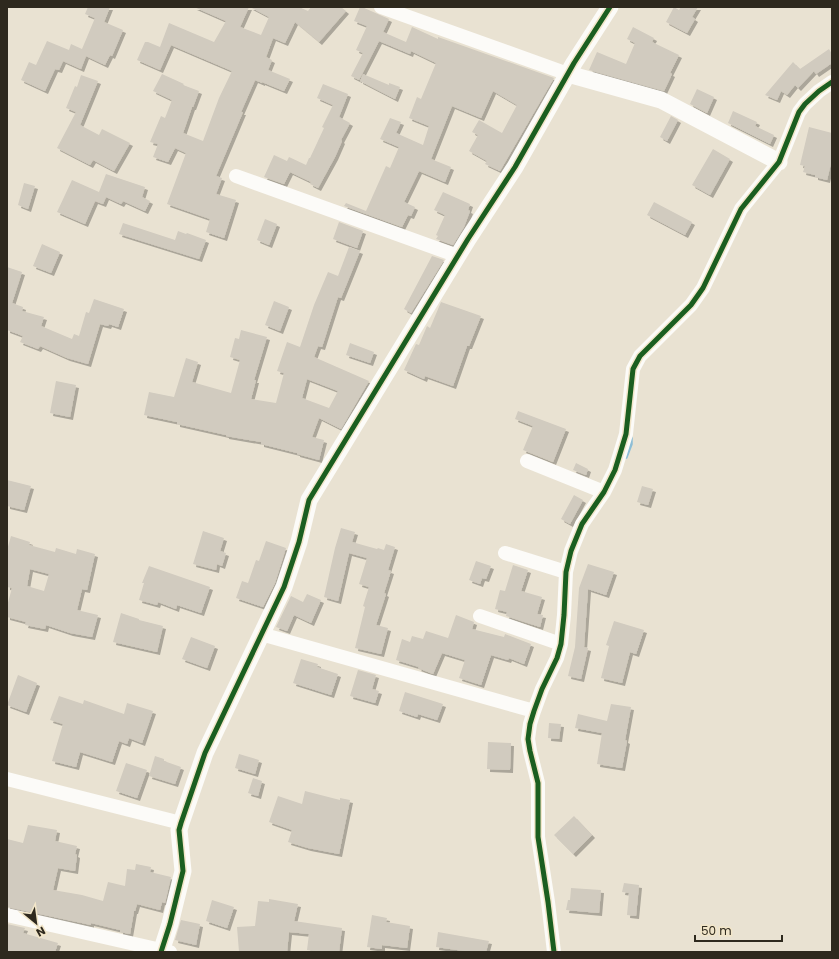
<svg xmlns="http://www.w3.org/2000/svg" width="839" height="959" font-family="Poppins,sans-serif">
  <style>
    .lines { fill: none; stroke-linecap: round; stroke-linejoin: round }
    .stream { stroke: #8dbed6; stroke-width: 3.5 }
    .building { fill: #d1cbbf; fill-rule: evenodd; filter: url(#shadow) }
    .minor { stroke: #fcfbf8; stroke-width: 14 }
    .tertiary { stroke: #fcfbf8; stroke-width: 17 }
    .cycleway-casing { stroke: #f2e6c9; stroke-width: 8 }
    .cycleway { stroke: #1b5e20; stroke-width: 5 }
  </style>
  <defs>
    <filter id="shadow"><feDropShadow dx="3" dy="3" stdDeviation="0" flood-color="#0004"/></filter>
  </defs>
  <rect width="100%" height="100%" fill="#e9e2d2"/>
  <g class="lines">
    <path class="stream" d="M626,457L631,444V438"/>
  </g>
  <path class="building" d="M88,7H110L104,22L123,30L112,56L110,55L105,65L86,56L81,69L63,61L59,70L55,69L45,91L21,80L29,62L36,65L47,41L69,50L71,44L82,49L95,18L85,14Z
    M194,7H249L240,27L261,35L269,17L250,7H299L308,11L311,7H341L346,11L319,42L295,22L285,43L273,38L266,57L272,60L268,70L290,79L284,91L262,82V83L255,80L241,112H243L216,176L222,178L216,194L236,200L224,238L206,232L210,219L167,204L186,153L175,148L168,162L153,157L158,144L150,142L161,116L165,118L172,100L153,91L162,74L184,84L183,85L199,91L193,107H192L183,133L203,141L219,98L232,71L171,45L160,70L137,60L145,42H148L160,47L169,23L214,42L226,21Z
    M360,7H362L389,19L383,32L406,42L412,27L438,39V37L554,78L500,171L485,164L487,161L469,151L478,135L472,132L479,120L502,133L517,105L493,91L481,118L452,106L431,159L451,167L445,182L419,171L404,202L415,207L411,216L408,215L402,227L344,206L346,203L366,211L386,166L390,168L399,147L380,139L390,118L401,122L396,133L423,145L429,126L409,118L417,97L421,99L436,63L411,51L410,54L379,41L359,80L351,76L363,53L356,50L367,26L354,21Z
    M674,7L679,10L681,7H698L692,17L695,19L687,33L666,22Z
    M633,27L654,38L652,42L679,55L670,73L672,74L664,91L589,70L597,52L626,64L635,43L627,39Z
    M829,49L832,54V63L816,74L814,71L798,88L795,85L787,95L781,91L777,100L765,95L793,62L800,69Z
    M363,74L389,85V83L400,87L395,99L360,81Z
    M81,75L98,81L80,125L99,135L102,129L130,143L114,171L93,160L90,165L57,148L76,112L66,108L75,86L77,87Z
    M323,84L348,94L339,117L350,123L341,140L342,141L335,157L318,188L310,184L311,182L290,172L284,184L264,177L274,155L287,161L289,157L306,165L309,158H310L324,128L322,127L333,105L317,98Z
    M697,89L714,97L707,113L690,104Z
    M733,111L757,122L755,126L774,135L770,144L728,123Z
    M671,116L678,120L667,141L660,137Z
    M809,127L832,133V159L827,180L815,177V175L803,172L805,166L800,165Z
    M713,149L730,159L710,195L692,185Z
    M106,174L145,187L142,197L150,201L145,211L123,201L121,204L106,197L103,204L95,201L85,224L57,212L72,180L99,192Z
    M24,183L35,186L28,209L18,205Z
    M443,192L470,204L468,210L470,211L464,227L453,245L436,239L438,236L436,235L445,215L434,210Z
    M654,202L692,222L685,235L647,215Z
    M265,219L277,224L269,245L257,240Z
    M339,222L363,231L357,248L333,239Z
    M123,223L175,240L178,231L186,234L187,233L206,240L199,259L119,234Z
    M42,244L60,252L51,273L33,266Z
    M349,247L360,251L341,298L338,297L322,347L318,346L314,357L369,381L341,429L319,418L312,437L324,440L319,460L297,454V453L261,444V442L226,436V435L177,424V422L144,415L149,392L174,397L186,358L198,362L192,382L231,393L240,360L230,357L235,338L239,339L241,330L267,337L254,380H256L251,399L276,403L284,373L277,371L287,342L300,347L314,305L328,272L338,276ZM307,379L338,391L329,408L302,398Z
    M432,256L444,260L411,313L404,309Z
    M7,267L22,272L12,303L23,307L22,311L44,317L41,326L72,339L74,334L79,336L86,312L89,313L94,299L124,309L118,327L109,324L108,326L100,324L88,364L67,358L40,346L38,349L20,342L23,336L7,330Z
    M274,301L289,307L280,331L265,325Z
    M441,302L481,316L469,346H467L453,386L425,376L424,379L404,370L416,344L419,345L427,326L430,328Z
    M350,343L374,352L370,363L346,355Z
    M56,381L76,385L70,417L50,413Z
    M518,411L566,429L553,462L523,450L533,426L515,419Z
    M576,463L588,469L586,475L573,470Z
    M7,480L31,486L24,510L7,506Z
    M642,486L653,489L648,505L637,502Z
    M574,495L583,500L570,524L561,519Z
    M341,528L355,532L352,542L377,549L378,548L384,550L386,544L395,547L388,570L391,571L384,593L386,594L376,625L388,628L381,654L355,648L365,607L363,606L369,587L359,584L367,558L349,553L338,601L324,597L335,548Z
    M203,531L224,538L220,551L226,553L222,566L217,564L216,570L193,564Z
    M11,536L30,542L29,545L55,552L56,548L76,554L77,549L95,554L87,590L82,589L77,610L98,615L92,637L70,633L46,625L45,629L25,625L26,622L7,617V606L12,588L7,587V550ZM30,569L49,574L44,591L27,586Z
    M266,541L286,548L275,583L263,607L236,598L242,581L248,583L256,560L259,561Z
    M476,561L491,566L486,579L482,578L480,584L469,580Z
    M588,564L614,572L606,595L588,589L584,647L588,648L581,679L568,676L575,647L579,588Z
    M513,565L528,570L521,591L542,597L537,614L543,615L540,627L506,616L507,612L495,609L500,590L505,591Z
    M149,566L210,587L201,613L177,605L176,609L158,602L157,605L139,600L144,583H142Z
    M307,594L321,600L311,623L294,615L287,631L276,627L291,596L303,602Z
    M121,613L139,619V620L163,626L157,652L113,642Z
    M456,615L474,622L472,629L504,637L505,634L531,644L524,664L509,658L508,660L491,655L481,685L459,678L465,660L442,653L433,674L418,668L419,667L396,660L402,639L410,642L412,636L423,639L426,631L448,638Z
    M614,621L644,630L636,654L630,652L622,683L601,678L609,646L606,645Z
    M191,637L215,646L207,668L182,659Z
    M301,659L318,664L317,667L338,674L331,695L293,683Z
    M358,670L376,675L372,689L379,691L375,703L350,696Z
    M18,675L37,683L26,712L7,705Z
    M405,692L443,704L437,720L418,714L417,717L399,711Z
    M59,696L83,704L84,700L124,714L127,703L153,711L142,743L129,738L127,744L119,741L112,762L80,752L76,767L52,761L63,724L50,720Z
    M611,704L631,707L625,740L627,741L622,768L597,764L602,733L575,728L578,714L607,721Z
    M549,723L561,724L559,739L548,738Z
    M488,742L511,743L510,770L487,769Z
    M239,754L259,760L255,774L235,768Z
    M155,756L164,759V761L181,767L175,784L149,776Z
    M126,763L147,770L137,798L116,791Z
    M253,778L262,781L258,796L248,793Z
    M305,791L340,800V798L350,800L339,854L308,848L288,842L292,830L269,822L278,796L302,804Z
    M574,816L592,835L573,854L554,835Z
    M28,825L57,830L55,841L77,846L75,854L77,855L75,871L58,868L53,890L82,895L103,901L108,882L125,886L127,869L135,870L136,864L151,867L150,872L171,877L165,903L162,902L160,910L137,904L135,911H134L130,934L120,932V930L91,923V925L7,907V839L23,843Z
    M624,883L639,885L636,916L627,915L629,893L622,892Z
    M571,888L601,890L599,913L566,910L568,900H570Z
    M269,899L298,904L294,921L342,928L339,952H322L307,950L309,934L289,932L287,952H263V951L239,952L237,927L255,926L258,901L269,902Z
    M212,900L234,907L227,928L206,921Z
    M372,915L387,918L386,922L410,926L407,948L382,945V949L367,947Z
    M181,920L200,924L196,945L175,940Z
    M7,924L25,928L23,933L58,943L55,952H7Z
    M438,932L489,941L486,952H463L464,951L436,947Z"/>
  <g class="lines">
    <path class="minor" d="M381,7L568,74
      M236,176L458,256
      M527,461L604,492
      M505,553L566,572
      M480,616L561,644
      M261,634L534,711
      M7,779L181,823
      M7,915L170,952
      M554,952L548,902L538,837V783L530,751L528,739L530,724L534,711L542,689L557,658L561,644L564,615L566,572L571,551L582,524L604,492L615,470L626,434L633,369L640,356L691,305L703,288L741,209L779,162L799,112L805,104L819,91L832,82"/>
    <path class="tertiary" d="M568,74L661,100L779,162
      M161,952L170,924L183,871L179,830L181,823L205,753L284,587L299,542L309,500L468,239L515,167L574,63L610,7"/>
    <g class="cycleway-casing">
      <path id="cycleway" d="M161,952L170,924L183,871L179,830L181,823L205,753L284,587L299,542L309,500L468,239L515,167L574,63L610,7
        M554,952L548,902L538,837V783L530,751L528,739L530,724L534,711L542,689L557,658L561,644L564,615L566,572L571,551L582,524L604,492L615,470L626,434L633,369L640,356L691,305L703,288L741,209L779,162L799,112L805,104L819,91L832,82"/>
    </g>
    <use href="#cycleway" class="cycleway"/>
  </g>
  <rect width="839" height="959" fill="none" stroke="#2e291e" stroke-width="16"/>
  <g transform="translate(36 923) rotate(151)" stroke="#f2e6c9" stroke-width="3" paint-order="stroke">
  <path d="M0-3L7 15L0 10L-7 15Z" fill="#2e291e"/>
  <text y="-6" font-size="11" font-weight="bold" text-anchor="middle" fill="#2e291e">N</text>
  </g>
  <path d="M695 935v6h87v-6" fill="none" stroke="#2e291e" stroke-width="2"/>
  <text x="701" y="935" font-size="12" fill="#2e291e" stroke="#f2e6c9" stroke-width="3" paint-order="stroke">50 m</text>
</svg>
